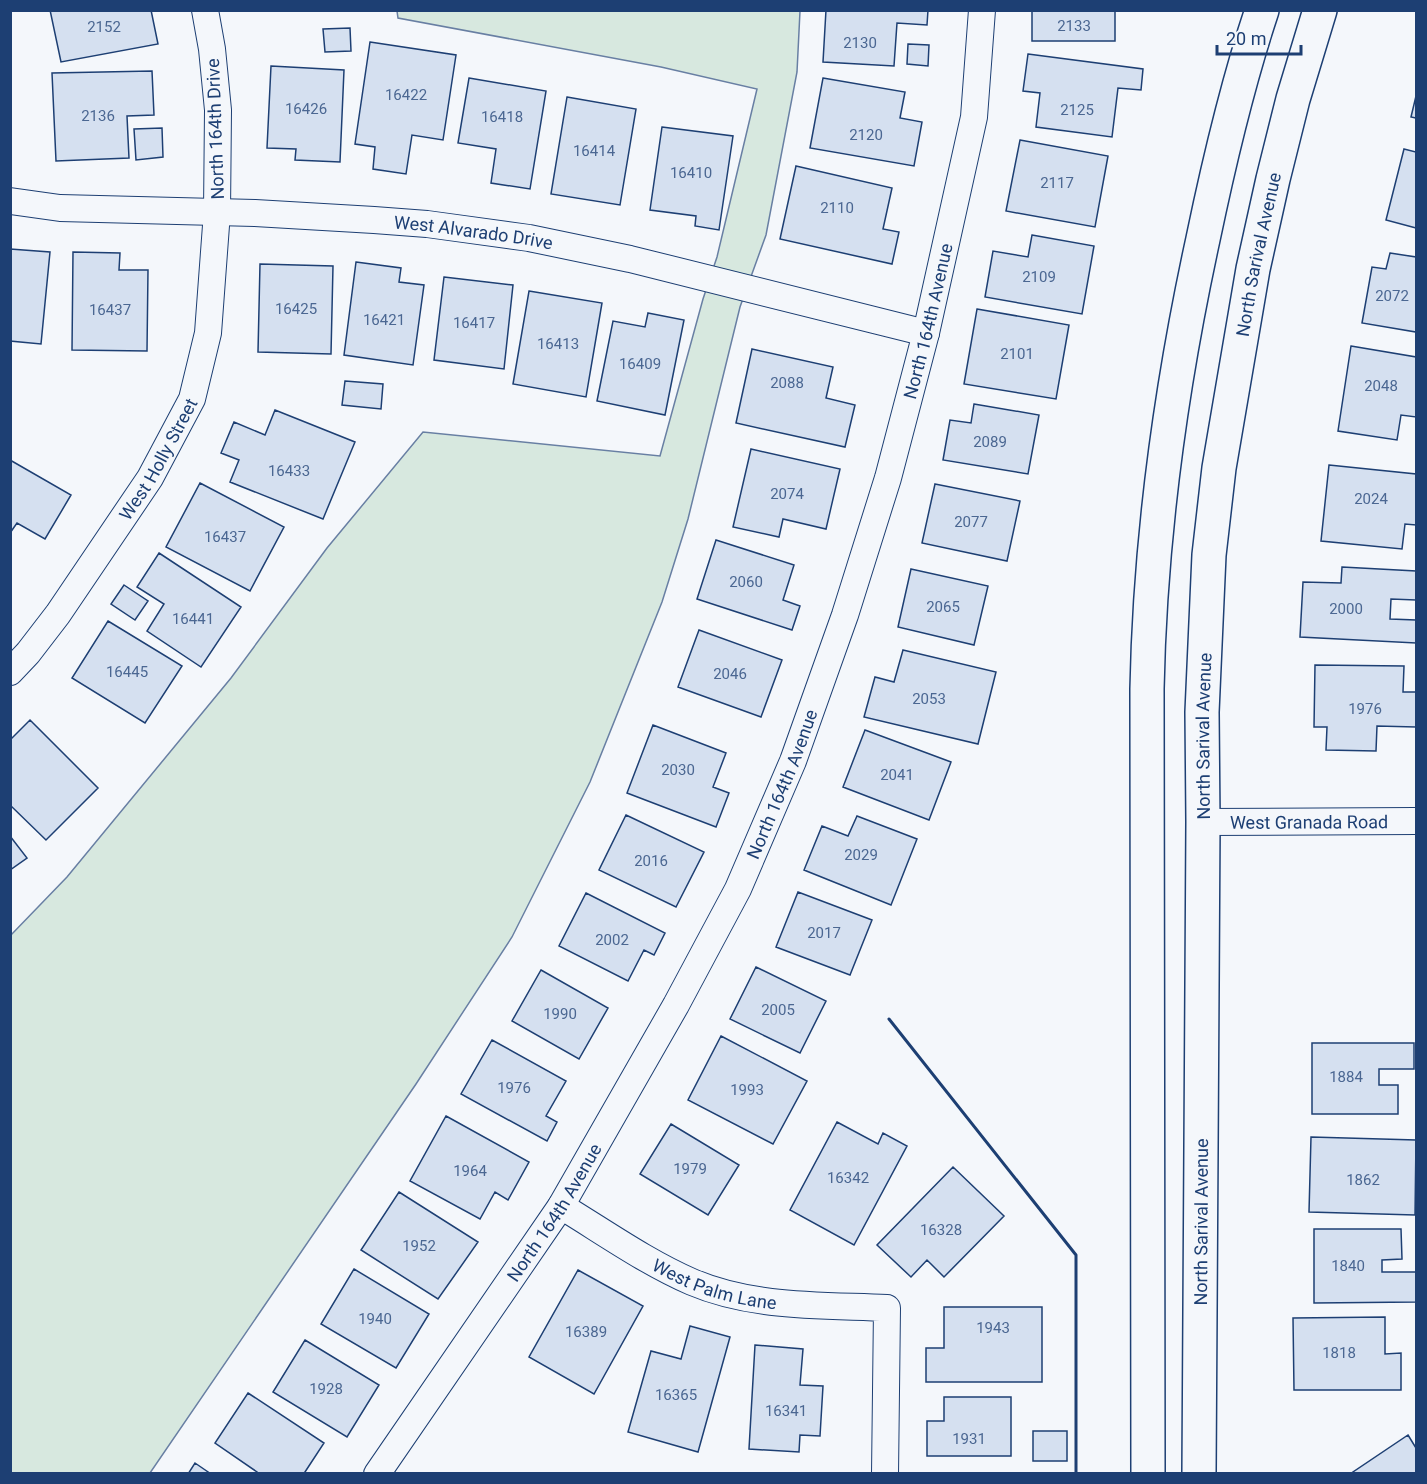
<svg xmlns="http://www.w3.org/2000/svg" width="1427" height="1484" font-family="Roboto,sans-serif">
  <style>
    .green { fill: #d7e8df; stroke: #687fa3; stroke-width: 1.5 }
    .building { fill: #d5e0f0; stroke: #1d3f73; stroke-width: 1.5 }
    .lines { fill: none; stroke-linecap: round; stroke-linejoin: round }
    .street-casing { stroke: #1d3f73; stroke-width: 28 }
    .secondary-casing { stroke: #1d3f73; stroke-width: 36 }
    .street { stroke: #f4f7fb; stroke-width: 26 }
    .secondary { stroke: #f4f7fb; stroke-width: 33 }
    .wall { stroke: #1d3f73; stroke-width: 3 }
    .labels { text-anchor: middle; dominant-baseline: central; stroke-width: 4.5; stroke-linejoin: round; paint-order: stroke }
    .number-label { font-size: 15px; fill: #4b6792 }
    .street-label { font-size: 18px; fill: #1d3f73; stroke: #f4f7fb }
  </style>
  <rect width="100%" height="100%" fill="#f4f7fb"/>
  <path class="green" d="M397,11H800L797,72L766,235L740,307L688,519L662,602L590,782L512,937L416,1084L150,1473H11L10,936L67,877L231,678L327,548L423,432L660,456L703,299L717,257L757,89L661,67L398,18Z"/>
  <path class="building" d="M50,10H151L158,44L61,62Z
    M826,10H928L927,25L897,23L894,66L823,62Z
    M1032,10H1115V41H1032Z
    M350,28L351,51L325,52L323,29Z
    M370,42L456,55L443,140L412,135L406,174L373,169L375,147L355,144Z
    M908,44L929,45L928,66L907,64Z
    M1028,54L1143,69L1141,90L1118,88L1112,137L1036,127L1040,93L1023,91Z
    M271,66L344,70L340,162L295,160L296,149L267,148Z
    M152,71L154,115L127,116L129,158L56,161L52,73Z
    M469,78L546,91L530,189L491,183L496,149L458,143Z
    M823,78L905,92L900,118L922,122L914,166L810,148Z
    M1416,96V118L1411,117Z
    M567,97L636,109L620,205L551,194Z
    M662,127L733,136L719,230L695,226L696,216L650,210Z
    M162,128L163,157L136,160L134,129Z
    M1020,140L1108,156L1095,227L1006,211Z
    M1404,149L1416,152V228L1386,220Z
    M796,166L892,188L883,229L899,232L892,264L780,239Z
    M1032,235L1094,246L1082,314L985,297L993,251L1028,257Z
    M10,249L50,252L41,344L10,341Z
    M73,252L120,253L119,270H148L147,351L72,350Z
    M1390,253L1416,257V332L1362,323L1372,267L1386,269Z
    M356,262L401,268L399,282L424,285L413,365L344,355Z
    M260,264L333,266L331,354L258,352Z
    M444,277L513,285L504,369L434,360Z
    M529,291L602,303L586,397L513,384Z
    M977,309L1069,325L1056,399L964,384Z
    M648,313L684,320L665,415L597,401L613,321L645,327Z
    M1351,346L1416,357V417L1401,415L1397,440L1338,431Z
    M752,349L833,367L826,398L855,405L845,447L736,423Z
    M345,381L383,384L381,409L342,405Z
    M974,404L1039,415L1028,474L943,460L950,420L971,423Z
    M275,410L355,442L323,519L230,482L239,460L221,453L234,422L265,435Z
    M751,449L840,469L826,529L783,519L779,537L733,527Z
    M10,460L71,495L45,539L17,523L10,533Z
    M1329,465L1416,474V525L1405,524L1402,549L1321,541Z
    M200,483L284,527L250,591L166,547Z
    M935,484L1020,501L1007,561L922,543Z
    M716,540L794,565L783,600L800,606L792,630L697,599Z
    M159,553L241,607L201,667L147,631L164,604L137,587Z
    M1342,567L1416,571V600L1391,599L1390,619L1416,620V643L1300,637L1303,582L1341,583Z
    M911,569L988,586L974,645L898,627Z
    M124,585L148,601L135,620L111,604Z
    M108,621L182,666L145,723L72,678Z
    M699,630L782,660L761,717L678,687Z
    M903,650L996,672L978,744L864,717L875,677L894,682Z
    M1315,665L1404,666L1403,692H1416V727L1377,726L1376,751L1326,750L1327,727H1314Z
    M30,720L98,788L46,840L10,805V740Z
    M653,725L726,753L713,787L729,793L716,827L627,793Z
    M865,730L951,762L929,820L843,787Z
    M626,815L704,852L676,907L599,870Z
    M857,816L917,839L891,905L804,870L822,826L848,836Z
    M10,836L27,858L10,870Z
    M798,892L872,920L850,975L776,947Z
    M586,893L665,933L654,955L644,950L628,981L559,946Z
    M756,967L826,1001L800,1053L730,1019Z
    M541,970L608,1008L579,1059L512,1021Z
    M721,1036L807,1081L773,1144L688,1100Z
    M492,1040L566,1081L546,1116L557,1122L547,1141L461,1094Z
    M1312,1043H1414V1069H1379V1085H1398V1114H1312Z
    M446,1116L529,1162L508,1200L495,1192L480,1219L410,1181Z
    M837,1122L878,1144L883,1133L907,1146L854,1245L790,1210Z
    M671,1124L739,1165L708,1215L640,1174Z
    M1311,1137L1416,1140L1415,1215L1309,1212Z
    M953,1167L1004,1216L944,1277L927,1260L911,1277L877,1245Z
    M399,1192L478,1242L438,1299L361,1250Z
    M1314,1229H1401L1402,1259L1382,1260V1272H1416V1302L1314,1303Z
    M354,1269L429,1314L396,1368L321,1324Z
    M578,1270L643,1306L594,1394L529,1357Z
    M944,1307H1042V1382H926V1348H944Z
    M1385,1317V1354L1401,1353V1390H1294L1293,1318Z
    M690,1326L730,1337L698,1452L628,1432L651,1351L681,1359Z
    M305,1340L379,1385L347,1437L273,1392Z
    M755,1345L803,1349L800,1385L823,1386L820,1436L800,1435L799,1452L749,1449Z
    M248,1393L324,1443L305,1472L307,1474H260L215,1443Z
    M944,1397H1011V1456H927V1421H944Z
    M1033,1431H1067V1461H1033Z
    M1408,1435L1416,1448V1474H1350Z
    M195,1463L211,1474H188Z"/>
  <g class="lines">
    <g class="street-casing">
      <g id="street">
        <path id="s1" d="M10,201L60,208L255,213L374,220L427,224L529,238L630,259L926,333"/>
        <path id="s2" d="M10,672L28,653L58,614L150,478L192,399L208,333L217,212L218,110L212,49L205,10"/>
        <path id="s3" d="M1203,822L1416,821"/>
        <path id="s4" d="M561,1206C604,1232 646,1262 692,1282C753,1308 822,1305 887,1308L885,1474"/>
        <path id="s5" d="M377,1474L561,1206L676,1005L738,889L793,761L845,615L888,478L926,333L974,117L982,10"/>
      </g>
    </g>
    <g class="secondary-casing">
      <g id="secondary">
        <path d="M1148,1474L1147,689C1150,538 1171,386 1203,239C1219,162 1237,85 1262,10"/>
        <path id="s6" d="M1199,1474L1203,822L1202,712L1209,555L1219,468L1253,269L1273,179L1293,99L1320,10"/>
      </g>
    </g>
    <use href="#street" class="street"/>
    <use href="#secondary" class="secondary"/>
    <path class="wall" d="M889,1019L1076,1255V1474"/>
  </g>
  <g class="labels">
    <g class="number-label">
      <text x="1074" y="26">2133</text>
      <text x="104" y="27">2152</text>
      <text x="860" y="43">2130</text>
      <text x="406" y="95">16422</text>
      <text x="306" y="109">16426</text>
      <text x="1077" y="110">2125</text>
      <text x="98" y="116">2136</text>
      <text x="502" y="117">16418</text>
      <text x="866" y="135">2120</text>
      <text x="594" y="151">16414</text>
      <text x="691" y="173">16410</text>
      <text x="1057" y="183">2117</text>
      <text x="837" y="208">2110</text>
      <text x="1039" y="277">2109</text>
      <text x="1392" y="296">2072</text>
      <text x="296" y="309">16425</text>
      <text x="110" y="310">16437</text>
      <text x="384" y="320">16421</text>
      <text x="474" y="323">16417</text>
      <text x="558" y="344">16413</text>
      <text x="1017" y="354">2101</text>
      <text x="640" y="364">16409</text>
      <text x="787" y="383">2088</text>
      <text x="1381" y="386">2048</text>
      <text x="990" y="442">2089</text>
      <text x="289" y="471">16433</text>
      <text x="787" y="494">2074</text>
      <text x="1371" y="499">2024</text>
      <text x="971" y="522">2077</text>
      <text x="225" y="537">16437</text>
      <text x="746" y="582">2060</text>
      <text x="943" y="607">2065</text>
      <text x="1346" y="609">2000</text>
      <text x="193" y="619">16441</text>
      <text x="127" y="672">16445</text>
      <text x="730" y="674">2046</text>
      <text x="929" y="699">2053</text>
      <text x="1365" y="709">1976</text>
      <text x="678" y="770">2030</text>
      <text x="897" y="775">2041</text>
      <text x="861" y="855">2029</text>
      <text x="651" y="861">2016</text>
      <text x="824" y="933">2017</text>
      <text x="612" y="940">2002</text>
      <text x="778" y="1010">2005</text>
      <text x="560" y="1014">1990</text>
      <text x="1346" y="1077">1884</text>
      <text x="514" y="1088">1976</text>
      <text x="747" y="1090">1993</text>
      <text x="690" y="1169">1979</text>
      <text x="470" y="1171">1964</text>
      <text x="848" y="1178">16342</text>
      <text x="1363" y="1180">1862</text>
      <text x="941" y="1230">16328</text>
      <text x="419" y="1246">1952</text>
      <text x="1348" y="1266">1840</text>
      <text x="375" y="1319">1940</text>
      <text x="993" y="1328">1943</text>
      <text x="586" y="1332">16389</text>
      <text x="1339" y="1353">1818</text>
      <text x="326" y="1389">1928</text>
      <text x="676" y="1395">16365</text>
      <text x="786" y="1411">16341</text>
      <text x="969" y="1439">1931</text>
    </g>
    <g class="street-label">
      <text transform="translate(215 129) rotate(-92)">North 164th Drive</text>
      <text stroke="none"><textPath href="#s1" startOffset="465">West Alvarado Drive</textPath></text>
      <text stroke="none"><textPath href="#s6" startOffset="1224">North Sarival Avenue</textPath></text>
      <text stroke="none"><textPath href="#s5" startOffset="1288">North 164th Avenue</textPath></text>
      <text stroke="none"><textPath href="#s2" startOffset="260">West Holly Street</textPath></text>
      <text stroke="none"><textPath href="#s6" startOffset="738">North Sarival Avenue</textPath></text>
      <text stroke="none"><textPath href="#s5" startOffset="802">North 164th Avenue</textPath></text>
      <text stroke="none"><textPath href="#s3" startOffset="106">West Granada Road</textPath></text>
      <text stroke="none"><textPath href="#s5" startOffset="316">North 164th Avenue</textPath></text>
      <text stroke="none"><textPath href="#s6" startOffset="252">North Sarival Avenue</textPath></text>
      <text stroke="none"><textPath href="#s4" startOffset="174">West Palm Lane</textPath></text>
    </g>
  </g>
  <rect width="1427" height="1484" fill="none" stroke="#1d3f73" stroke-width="24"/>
  <path d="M1217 45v9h84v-9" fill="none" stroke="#1d3f73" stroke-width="3"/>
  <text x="1226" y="45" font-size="18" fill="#1d3f73" stroke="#f4f7fb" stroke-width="4.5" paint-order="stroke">20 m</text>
</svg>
